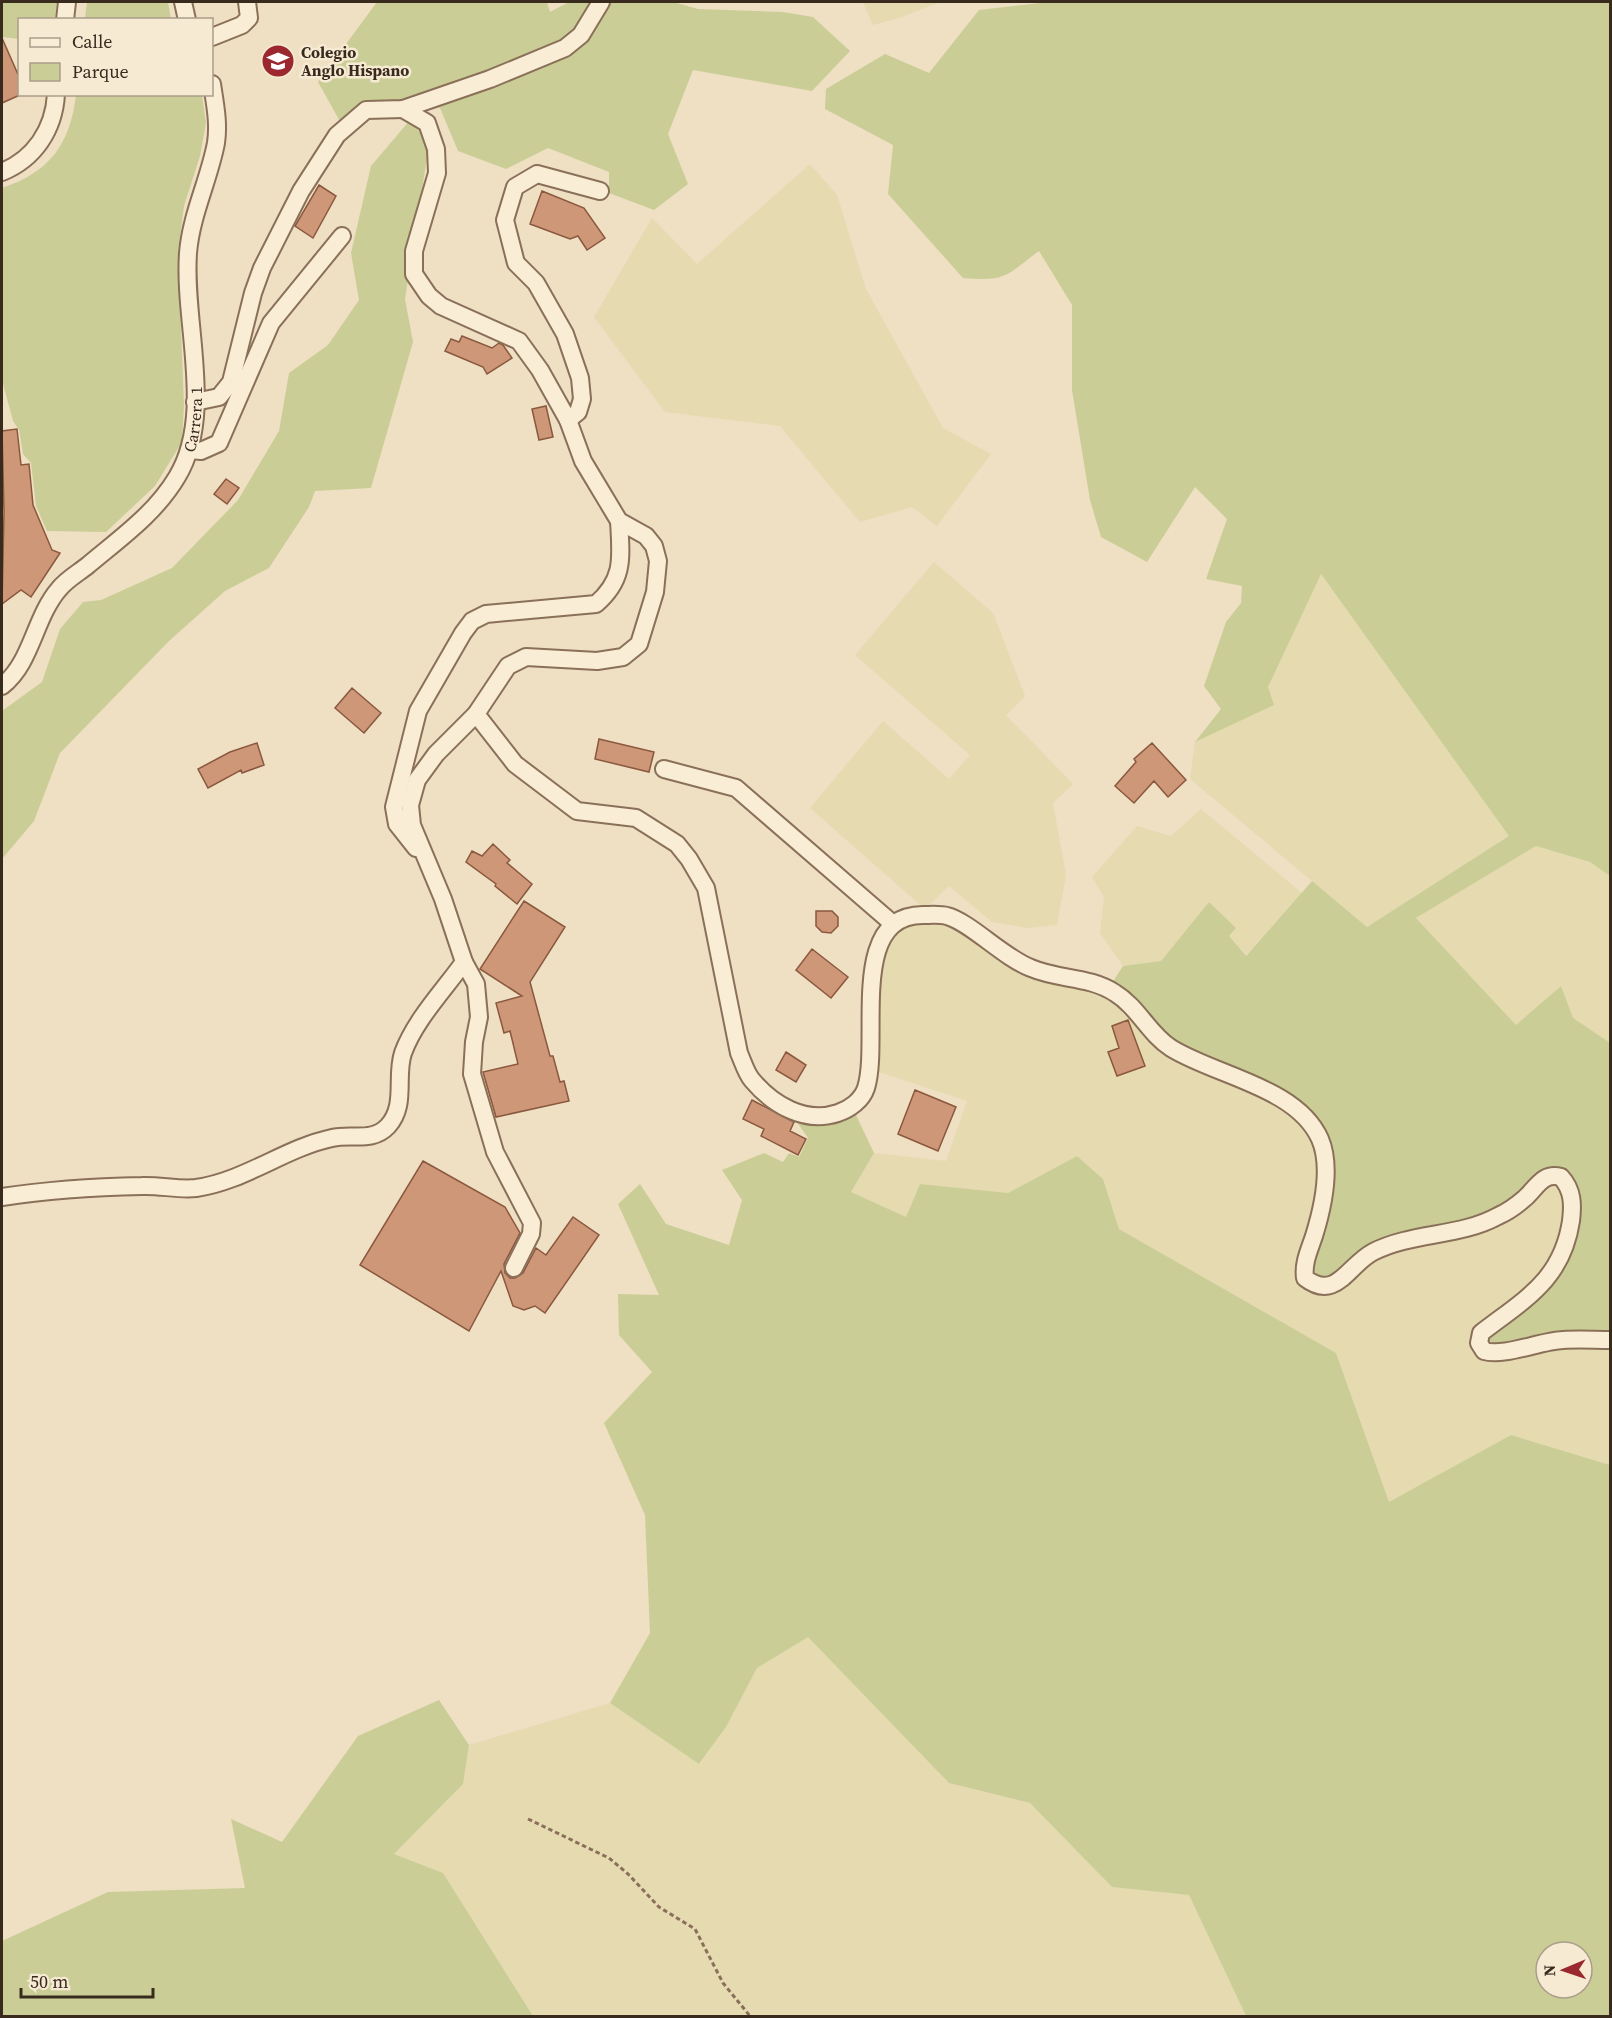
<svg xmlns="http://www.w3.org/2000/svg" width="1612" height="2018" font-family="'Source Serif 4',serif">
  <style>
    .farmland { fill: #e5dab0 }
    .green { fill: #cace96; fill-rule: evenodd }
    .building { fill: #ce9778; stroke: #8a583e; stroke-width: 1.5 }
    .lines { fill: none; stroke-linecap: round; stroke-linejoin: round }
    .minor-casing { stroke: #8a7059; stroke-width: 20 }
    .path { stroke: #8a7059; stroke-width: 3; stroke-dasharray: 4.5 3; stroke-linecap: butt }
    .minor { stroke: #faedd6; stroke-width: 16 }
    .labels { text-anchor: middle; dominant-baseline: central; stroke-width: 5; stroke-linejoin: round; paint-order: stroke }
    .poi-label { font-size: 16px; font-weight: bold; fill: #392a1e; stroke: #f6ead3; text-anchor: start }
    .street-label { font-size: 16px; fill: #392a1e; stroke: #f6ead3 }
  </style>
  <rect width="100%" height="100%" fill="#efdfc3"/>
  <path class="farmland" d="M863,2H940L902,17L873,25Z
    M810,164L837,195L866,289L943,428L991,454L937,526L912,507L860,522L780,426L665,412L594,317L652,218L697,264Z
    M934,562L993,613L1025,696L1006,715L1073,784L1053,803L1066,875L1057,925L1028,928L992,922L949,886L925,909L810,808L883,721L949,779L970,755L855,655Z
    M1320,573L1510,836L1367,927L1190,779L1195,742L1274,705L1268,687Z
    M1201,809L1302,893L1245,956L1229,936L1236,928L1209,902L1161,961L1123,966L1100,933L1104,897L1092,877L1137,826L1171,836Z
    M1536,846L1590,862L1610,876V1044L1516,1025L1416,918Z
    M909,922L946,923L1113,998L1279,1105L1306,1127L1320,1155L1316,1196L1309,1230L1297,1266L1377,1257L1553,1181L1562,1187L1566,1211L1561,1239L1550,1265L1481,1357L1494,1361L1563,1346L1610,1347V1465L1511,1435L1389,1503L1336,1353L1119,1229L1103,1179L1077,1156L1008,1193L920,1184L906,1217L851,1192L874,1153L946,1161L967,1101L876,1071L879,966L886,945Z
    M808,1636L949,1783L1030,1803L1112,1887L1189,1895L1246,2016H533L443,1873L394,1854L463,1784L469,1745L610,1703L700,1764L726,1727L757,1668Z"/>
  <path class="green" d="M2,2H57L55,19L20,20L19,39L2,37Z
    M87,2H168L171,19H85Z
    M377,2H547L550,12L569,2H673L698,9L783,12L813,17L850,51L812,91L693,70L668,134L688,184L654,210L609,193V172L548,148L506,169L458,151L440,108L409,102L342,125L318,82Z
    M1050,2H1610V876L1590,862L1536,846L1416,918L1516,1025L1561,986L1573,1018L1610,1043V1334L1488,1346L1487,1336L1574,1242L1564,1171L1479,1218L1373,1245L1353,1257L1337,1276L1327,1280L1311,1274L1325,1135L1175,1042L1112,983L1123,966L1161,961L1209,902L1236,928L1229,936L1246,956L1312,881L1367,927L1509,836L1321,574L1268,687L1274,705L1195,742L1221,709L1204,686L1226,622L1241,603L1242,586L1206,579L1227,519L1195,487L1147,562L1101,537L1090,500L1072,390V305L1039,251C1006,275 1008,282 963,278L888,194L893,145L825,109L826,89L885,54L929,73L979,10Z
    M76,95H202L206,123L200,156L184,206L178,253L184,405L182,442L155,486L106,532L47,531L36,506L31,463L23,454L19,430L13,421L2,380V188C50,172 70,144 76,95Z
    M411,119L429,145L405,299L413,342L371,488L315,491L309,507L269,568L225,591L169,641L60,753L34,821L2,859V711L42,682L60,629L83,602L101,600L172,568L238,500L279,431L289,373L328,345L359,300L351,253L371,166Z
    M855,1113L874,1153L851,1192L906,1217L920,1184L1008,1193L1077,1156L1103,1179L1119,1229L1336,1353L1389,1502L1511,1435L1610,1465V2016H1246L1189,1895L1112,1887L1030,1803L949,1783L808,1637L757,1668L726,1727L699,1764L610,1703L650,1633L645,1515L604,1423L652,1372L619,1335L618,1294L659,1295L618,1204L640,1184L666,1224L729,1245L742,1200L722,1170L764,1153L783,1162L789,1153L799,1157L808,1138L797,1122L829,1123ZM1546,1952H1582V1988H1546Z
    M439,1700L469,1745L463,1784L394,1854L443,1873L533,2016H2V1941L108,1892L245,1888L231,1819L282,1842L358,1736Z"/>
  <path class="building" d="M2,38L20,79V95L2,103Z
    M319,185L336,196L313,238L295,226Z
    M542,191L584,208L605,238L587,250L578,236L570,239L530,224Z
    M462,336L492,348L499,343L503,345L512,358L487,374L483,367L445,351L451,339L459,342Z
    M546,406L553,437L539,440L532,409Z
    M17,429L21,465L29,464L33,505L52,550L60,553L31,597L21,590L2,604L4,512L2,431Z
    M226,479L239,488L227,504L214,494Z
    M352,688L381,713L364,733L335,708Z
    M599,739L654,752L649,772L595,759Z
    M257,743L264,765L242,773L241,770L208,788L198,769L230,752Z
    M1152,743L1186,780L1168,797L1154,781L1134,803L1115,786L1136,762L1134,759Z
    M493,844L510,860L507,863L532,884L517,904L495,886L496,884L466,862L472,851L482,856Z
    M524,901L565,927L530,982L550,1056H553L560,1082L564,1081L569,1101L496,1117L483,1072L518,1064L510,1031L504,1033L496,1003L522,996L480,969Z
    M816,911H832L838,917V926L831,933L822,932L816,926Z
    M812,949L848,977L831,998L796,970Z
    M1128,1020L1145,1066L1117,1076L1108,1052L1119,1048L1112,1026Z
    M786,1052L806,1065L796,1082L776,1070Z
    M915,1090L956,1107L938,1151L898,1134Z
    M752,1100L794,1122L790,1131L806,1139L798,1155L761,1136L764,1129L743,1119Z
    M423,1161L505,1207L520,1233L504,1264L505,1273L510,1278H515L523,1273L536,1248L546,1255L573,1217L599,1235L545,1313L535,1306L524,1310L513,1306L501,1271L469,1331L360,1265Z"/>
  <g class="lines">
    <g class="minor-casing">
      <g id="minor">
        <path d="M183,2L187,20"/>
        <path d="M65,20L67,2"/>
        <path d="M212,37L242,25L249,18L247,2"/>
        <path d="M2,172C34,159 54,130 56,94"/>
        <path d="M195,402L219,397L231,382L253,293L262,268L301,191L337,135L366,110L403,109L490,79L565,48L581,35L601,2"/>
        <path d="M568,420L578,412L582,399L580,378L565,334L536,283L516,263L505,220L515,187L537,174L600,191"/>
        <path d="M190,450L201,451L219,443L271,323L342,236"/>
        <path id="s1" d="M2,686C32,663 34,618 59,589C66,580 78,573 87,566C119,539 155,514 177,477C215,414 183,324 188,253C191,215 209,180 216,143C219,123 215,104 212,84"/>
        <path d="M476,714L515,764L577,811L636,818L677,844L689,859L706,888L739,1053C743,1062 746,1073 752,1080C773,1105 805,1124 838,1113C850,1109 862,1100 866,1088C881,1040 847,915 923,915C930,915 940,914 947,916C970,922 1004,958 1031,968C1059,980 1089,976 1115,993C1138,1007 1149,1034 1171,1048C1216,1076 1297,1087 1320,1139C1332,1167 1323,1207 1314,1236C1309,1251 1303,1263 1305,1278C1336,1302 1348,1265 1373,1252C1412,1232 1460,1237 1498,1216C1507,1212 1517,1205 1525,1198C1537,1187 1543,1172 1561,1177C1573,1190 1573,1205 1571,1221C1562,1280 1525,1299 1481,1333L1479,1343L1484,1351C1504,1357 1540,1341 1563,1340C1579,1339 1595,1340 1610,1340"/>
        <path d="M664,769L736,788L892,923"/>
        <path d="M416,848L397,824L394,807L418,711L463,633L472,621L486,614L596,604C625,579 621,557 619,521"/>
        <path d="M464,962L476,984L479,1017L474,1042L472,1074L495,1152L532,1223L531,1234L514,1268"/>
        <path d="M2,1197C48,1190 95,1187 142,1186C159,1185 179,1190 196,1188C245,1181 285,1148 332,1138C352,1133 372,1143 388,1126C407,1105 395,1077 403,1053C415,1020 444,990 464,962L443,899L412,825L410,805L417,780L436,754L476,714L508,666L526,657L597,661L623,657L639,644L655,592L658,561L654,546L646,536L619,521L583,461L568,420L540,370L519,341L441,306L429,296L414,274V251L437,173L436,149L427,123L403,109"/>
      </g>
    </g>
    <path class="path" d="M528,1819L609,1858L628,1874L659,1907L695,1929L723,1983L750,2016"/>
    <use href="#minor" class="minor"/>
  </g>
  <defs>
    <g id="school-disc" transform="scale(1.725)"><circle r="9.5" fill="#9b272f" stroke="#f6ead3"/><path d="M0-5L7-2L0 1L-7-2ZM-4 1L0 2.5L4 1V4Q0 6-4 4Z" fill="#fff"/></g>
  </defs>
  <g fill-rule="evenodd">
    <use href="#school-disc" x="278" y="61"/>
  </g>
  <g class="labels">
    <g class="poi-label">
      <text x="301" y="52">Colegio<tspan x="301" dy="18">Anglo Hispano</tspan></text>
    </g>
    <g class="street-label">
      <text stroke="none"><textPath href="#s1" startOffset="338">Carrera 1</textPath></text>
    </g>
  </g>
  <rect width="1612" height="2018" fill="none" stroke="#392a1e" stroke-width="6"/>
  <rect x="18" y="18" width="195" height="78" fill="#f6ead3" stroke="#aa9d8b" stroke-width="1.5"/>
  <rect x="30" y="38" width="30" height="9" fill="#faedd6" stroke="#aa9d8b" stroke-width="1.5"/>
  <text x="72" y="48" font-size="18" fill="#392a1e">Calle</text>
  <rect x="30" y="63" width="30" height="18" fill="#cace96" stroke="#aa9d8b" stroke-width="1.5"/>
  <text x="72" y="78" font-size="18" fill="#392a1e">Parque</text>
  <g transform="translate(1564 1970) rotate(268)"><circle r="28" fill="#f6ead3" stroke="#aa9d8b" stroke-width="1.5"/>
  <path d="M0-4.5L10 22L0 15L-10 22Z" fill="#9b272f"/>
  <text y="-9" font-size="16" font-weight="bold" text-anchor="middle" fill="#392a1e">N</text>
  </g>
  <path d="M21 1988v9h132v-9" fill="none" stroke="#392a1e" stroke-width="3"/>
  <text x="30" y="1988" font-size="18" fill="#392a1e" stroke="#f6ead3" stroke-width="4.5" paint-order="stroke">50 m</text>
</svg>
